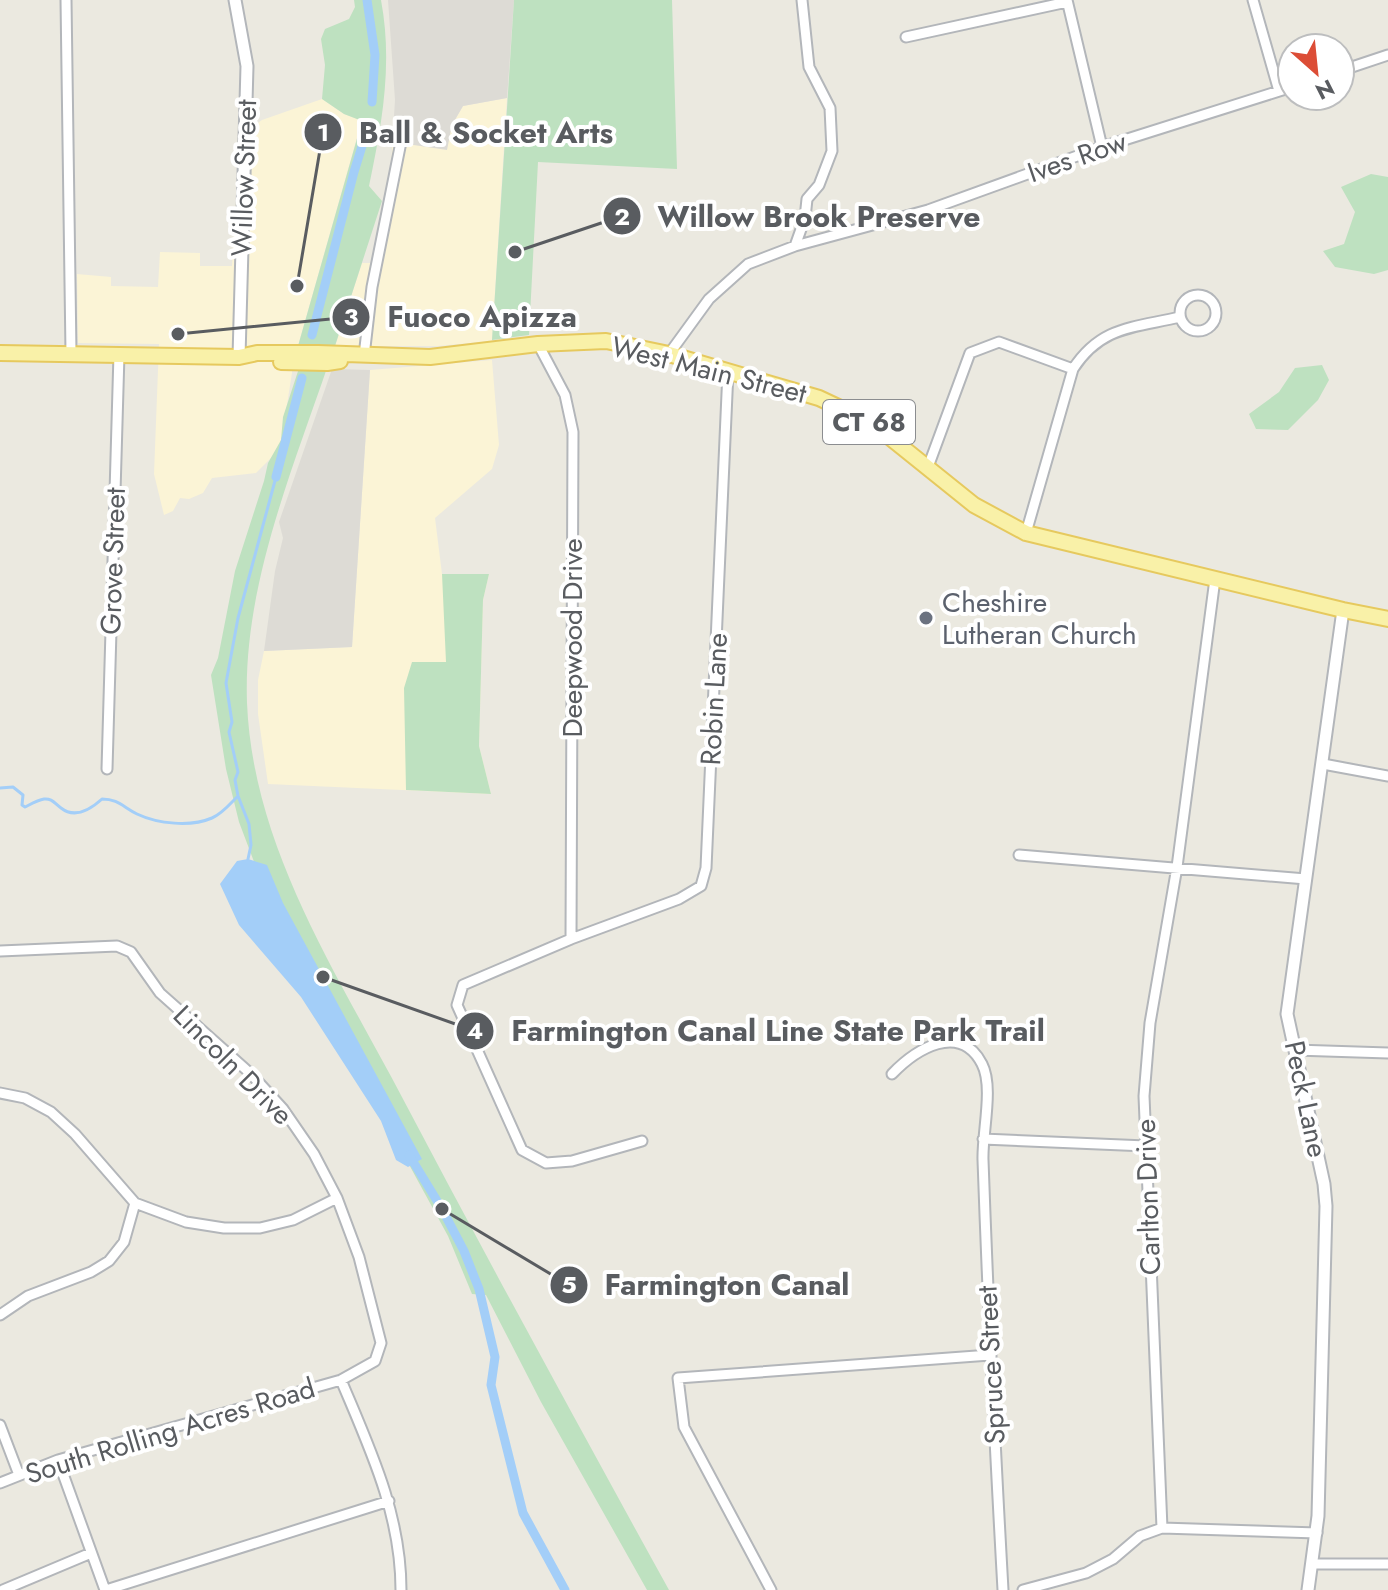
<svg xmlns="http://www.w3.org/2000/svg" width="1388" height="1590" font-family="Jost,sans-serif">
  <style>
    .commercial { fill: #fbf4d6 }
    .industrial { fill: #dddbd5 }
    .green { fill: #bee1c0 }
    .water { fill: #a3cef8 }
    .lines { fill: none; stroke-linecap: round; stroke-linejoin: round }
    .stream { stroke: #a3cef8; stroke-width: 3 }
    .canal { stroke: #a3cef8; stroke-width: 9 }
    .minor-casing { stroke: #b3b6ba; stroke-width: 13 }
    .tertiary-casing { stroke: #b3b6ba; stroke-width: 15 }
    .primary-casing { stroke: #e6c95e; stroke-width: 18 }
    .minor { stroke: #fff; stroke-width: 9 }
    .tertiary { stroke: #fff; stroke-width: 11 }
    .primary { stroke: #f9f1a8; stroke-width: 14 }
    .worship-dot { fill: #6b7280; stroke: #fff; stroke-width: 3 }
    .labels { text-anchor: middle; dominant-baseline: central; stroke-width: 8; stroke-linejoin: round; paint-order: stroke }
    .shield { fill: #fff; stroke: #8b8d90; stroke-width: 2 }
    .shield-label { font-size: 26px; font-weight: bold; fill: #595c60 }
    .street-label { font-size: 28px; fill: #595c60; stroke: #fff }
    .worship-label { font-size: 28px; fill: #5b616d; stroke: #fff; text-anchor: start }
    .leader { fill: none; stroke: #595c60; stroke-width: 3 }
    .callout-dot { fill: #595c60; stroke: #fff; stroke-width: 3 }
    .mark-label { font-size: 24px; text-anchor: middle; font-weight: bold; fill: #fff }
    .callout-label { font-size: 30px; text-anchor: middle; font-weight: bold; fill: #595c60; stroke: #fff; stroke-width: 8; stroke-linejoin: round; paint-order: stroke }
  </style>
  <rect width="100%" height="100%" fill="#ebe9e0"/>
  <path class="commercial" d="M507,98L492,341L438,346H335L362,263H371L390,186L393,132L452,125L463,106Z
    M322,99L344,114L362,120L298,346H292V373L280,449L256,473L212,478L203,493L189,499L180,498L173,511L164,515L154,474L159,344L78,343L77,274L111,277V286L158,287L160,252L200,253V266H232L240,136L262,120Z
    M492,360L499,445L492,469L435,518L442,574H489L483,600L479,746L491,794L268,784L258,714V680L264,651L352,647L370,370Z"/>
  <path class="industrial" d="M388,0H514L507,98L463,106L452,125L447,150L407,144V133L393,132L395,100Z
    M332,369L370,370L352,647L264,651L275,571L283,538L279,522Z"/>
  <path class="green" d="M354,0H381C393,64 382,124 369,186L382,201L335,346H298L362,121L344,114L322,99L325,65L321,39L325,29L349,19L355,7Z
    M514,0H672L677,169L538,162L529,335L492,340Z
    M1371,174L1388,177V270L1374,274L1335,267L1323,251L1344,244L1355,212L1341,187Z
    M300,365H328C291,474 243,587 247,703C253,848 338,975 403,1099C490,1264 579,1427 669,1590H647L541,1402L486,1295L472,1294L448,1236L323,1007L259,875L239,822L226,769L211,675L218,658L235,571L264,481L268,463L281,440L283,417Z
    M1322,365L1329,380L1318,400L1288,430L1256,429L1249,414L1279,392L1295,368Z
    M442,574H489L483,600L479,746L491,794L406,790L404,688L412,662H446Z"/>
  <path class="water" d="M248,859L267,865L283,903L422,1159L408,1167L396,1160L381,1121L301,997L239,925L220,884L237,861Z"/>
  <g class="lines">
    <path class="stream" d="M0,788L13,787L23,795L22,805L25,807C31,804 38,800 44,799C52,798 55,804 61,808C75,819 91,809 102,799C118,799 123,807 137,814C158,824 191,827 212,818C222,814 230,804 237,797
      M248,859L251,845L249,824L238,796L235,780L238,772L229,732L232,722L226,683L238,618L276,477"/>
    <path class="canal" d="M367,0L375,55L372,102
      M312,335L354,172L363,143
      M276,477L302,378
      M409,1155L442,1209L464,1251L479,1289L495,1357L491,1385L523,1513L565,1590"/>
    <g class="minor-casing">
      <path id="minor" d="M66,0L71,353
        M1067,0L1102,147
        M1253,0L1279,91
        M906,37L1067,2
        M1340,71L1388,55
        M795,246L805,218L807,199L819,185L832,151L830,108L809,67L802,0
        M1180 313a18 18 0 1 1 36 0a18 18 0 1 1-36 0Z
        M538,344L565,395L573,432L571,939
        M669,354L709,299L748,264L795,246L928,210L1102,147L1292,87
        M364,356L372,287L404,127
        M928,467L970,353L999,342L1073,369
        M1026,533L1073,369C1101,326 1133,328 1180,317
        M1323,764L1388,776
        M107,769L119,354
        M1019,855L1306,879
        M0,951L117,946L131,952L160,993L251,1074L283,1109L314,1154L337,1198L359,1257L381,1343L375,1361L341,1380L58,1460L0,1483
        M1295,1050L1388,1053
        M892,1074C915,1050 960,1021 982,1064C994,1087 982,1133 983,1160C988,1303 995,1447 1003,1590
        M0,1093L25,1098L51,1112L75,1134L135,1203L186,1222L224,1228H260L293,1220L337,1198
        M983,1139L1146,1146
        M642,1141L572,1161L546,1163L522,1150L457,1005L463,985L571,939L679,899L701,886L706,868L728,371
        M0,1315L28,1296L91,1272L109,1261L124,1242L135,1203
        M341,1380C370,1449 401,1514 401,1590
        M0,1425L19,1475
        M58,1460L105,1590
        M1162,1528L1144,1096L1150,1023L1177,867L1215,579
        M1313,1564H1388
        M3,1590L91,1553
        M106,1590L389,1501
        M771,1590L684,1427L678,1378L990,1355
        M1023,1590L1086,1573L1113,1559L1140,1536L1162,1528L1317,1533"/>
    </g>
    <g class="tertiary-casing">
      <path id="tertiary" d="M235,0L247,66L239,357
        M1308,1590L1318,1516L1326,1206L1324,1184L1287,1014L1343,610"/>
    </g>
    <g class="primary-casing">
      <path id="primary" d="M0,353L239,357L257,353H318L430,357L538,344L606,341L669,354L819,398L872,423L974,505L1026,533L1343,610L1388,619
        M281,362L327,363L340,361"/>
    </g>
    <use href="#minor" class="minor"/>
    <use href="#tertiary" class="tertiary"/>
    <use href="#primary" class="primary"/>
  </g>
  <circle class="worship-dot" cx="926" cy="618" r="8"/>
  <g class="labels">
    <rect class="shield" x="823" y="400" width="92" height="44" rx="6"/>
    <g class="shield-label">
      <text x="869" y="422">CT 68</text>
    </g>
    <g class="street-label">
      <text transform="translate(1077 157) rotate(-19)">Ives Row</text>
      <text transform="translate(244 178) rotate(-88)">Willow Street</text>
      <text transform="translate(709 370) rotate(14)">West Main Street</text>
      <text transform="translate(113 561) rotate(-88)">Grove Street</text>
      <text transform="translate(572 638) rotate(-90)">Deepwood Drive</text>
      <text transform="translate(714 699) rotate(-87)">Robin Lane</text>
      <text transform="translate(233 1065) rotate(45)">Lincoln Drive</text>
      <text transform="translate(1306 1099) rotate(78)">Peck Lane</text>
      <text transform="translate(1148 1197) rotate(-92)">Carlton Drive</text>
      <text transform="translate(991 1365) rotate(-93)">Spruce Street</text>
      <text transform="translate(170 1431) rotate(-17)">South Rolling Acres Road</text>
    </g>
    <g class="worship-label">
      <text x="942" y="602">Cheshire<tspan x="942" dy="32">Lutheran Church</tspan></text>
    </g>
  </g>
  <path class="leader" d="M297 286L323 132M515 252L622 216M178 334L351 317M323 977L475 1031M442 1209L569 1285"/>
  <g class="callout-dot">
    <circle cx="297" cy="286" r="8"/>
    <circle cx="515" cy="252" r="8"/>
    <circle cx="178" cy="334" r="8"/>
    <circle cx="323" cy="977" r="8"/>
    <circle cx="442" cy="1209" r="8"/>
    <circle cx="323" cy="132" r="20"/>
    <circle cx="622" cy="216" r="20"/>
    <circle cx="351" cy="317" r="20"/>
    <circle cx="475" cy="1031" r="20"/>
    <circle cx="569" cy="1285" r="20"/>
  </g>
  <g class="mark-label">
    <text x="323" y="141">1</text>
    <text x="622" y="225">2</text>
    <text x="351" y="325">3</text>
    <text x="475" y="1039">4</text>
    <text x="569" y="1293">5</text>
  </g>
  <g class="callout-label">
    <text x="486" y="143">Ball &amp; Socket Arts</text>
    <text x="819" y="227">Willow Brook Preserve</text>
    <text x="482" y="327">Fuoco Apizza</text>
    <text x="778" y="1041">Farmington Canal Line State Park Trail</text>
    <text x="727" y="1295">Farmington Canal</text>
  </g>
  <g transform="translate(1316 72) rotate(153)"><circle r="38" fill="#ffffff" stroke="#bdbebf" stroke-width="2"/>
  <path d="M0-6L14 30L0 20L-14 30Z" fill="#dc4d36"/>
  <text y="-12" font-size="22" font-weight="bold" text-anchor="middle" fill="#595c60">N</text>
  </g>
</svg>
